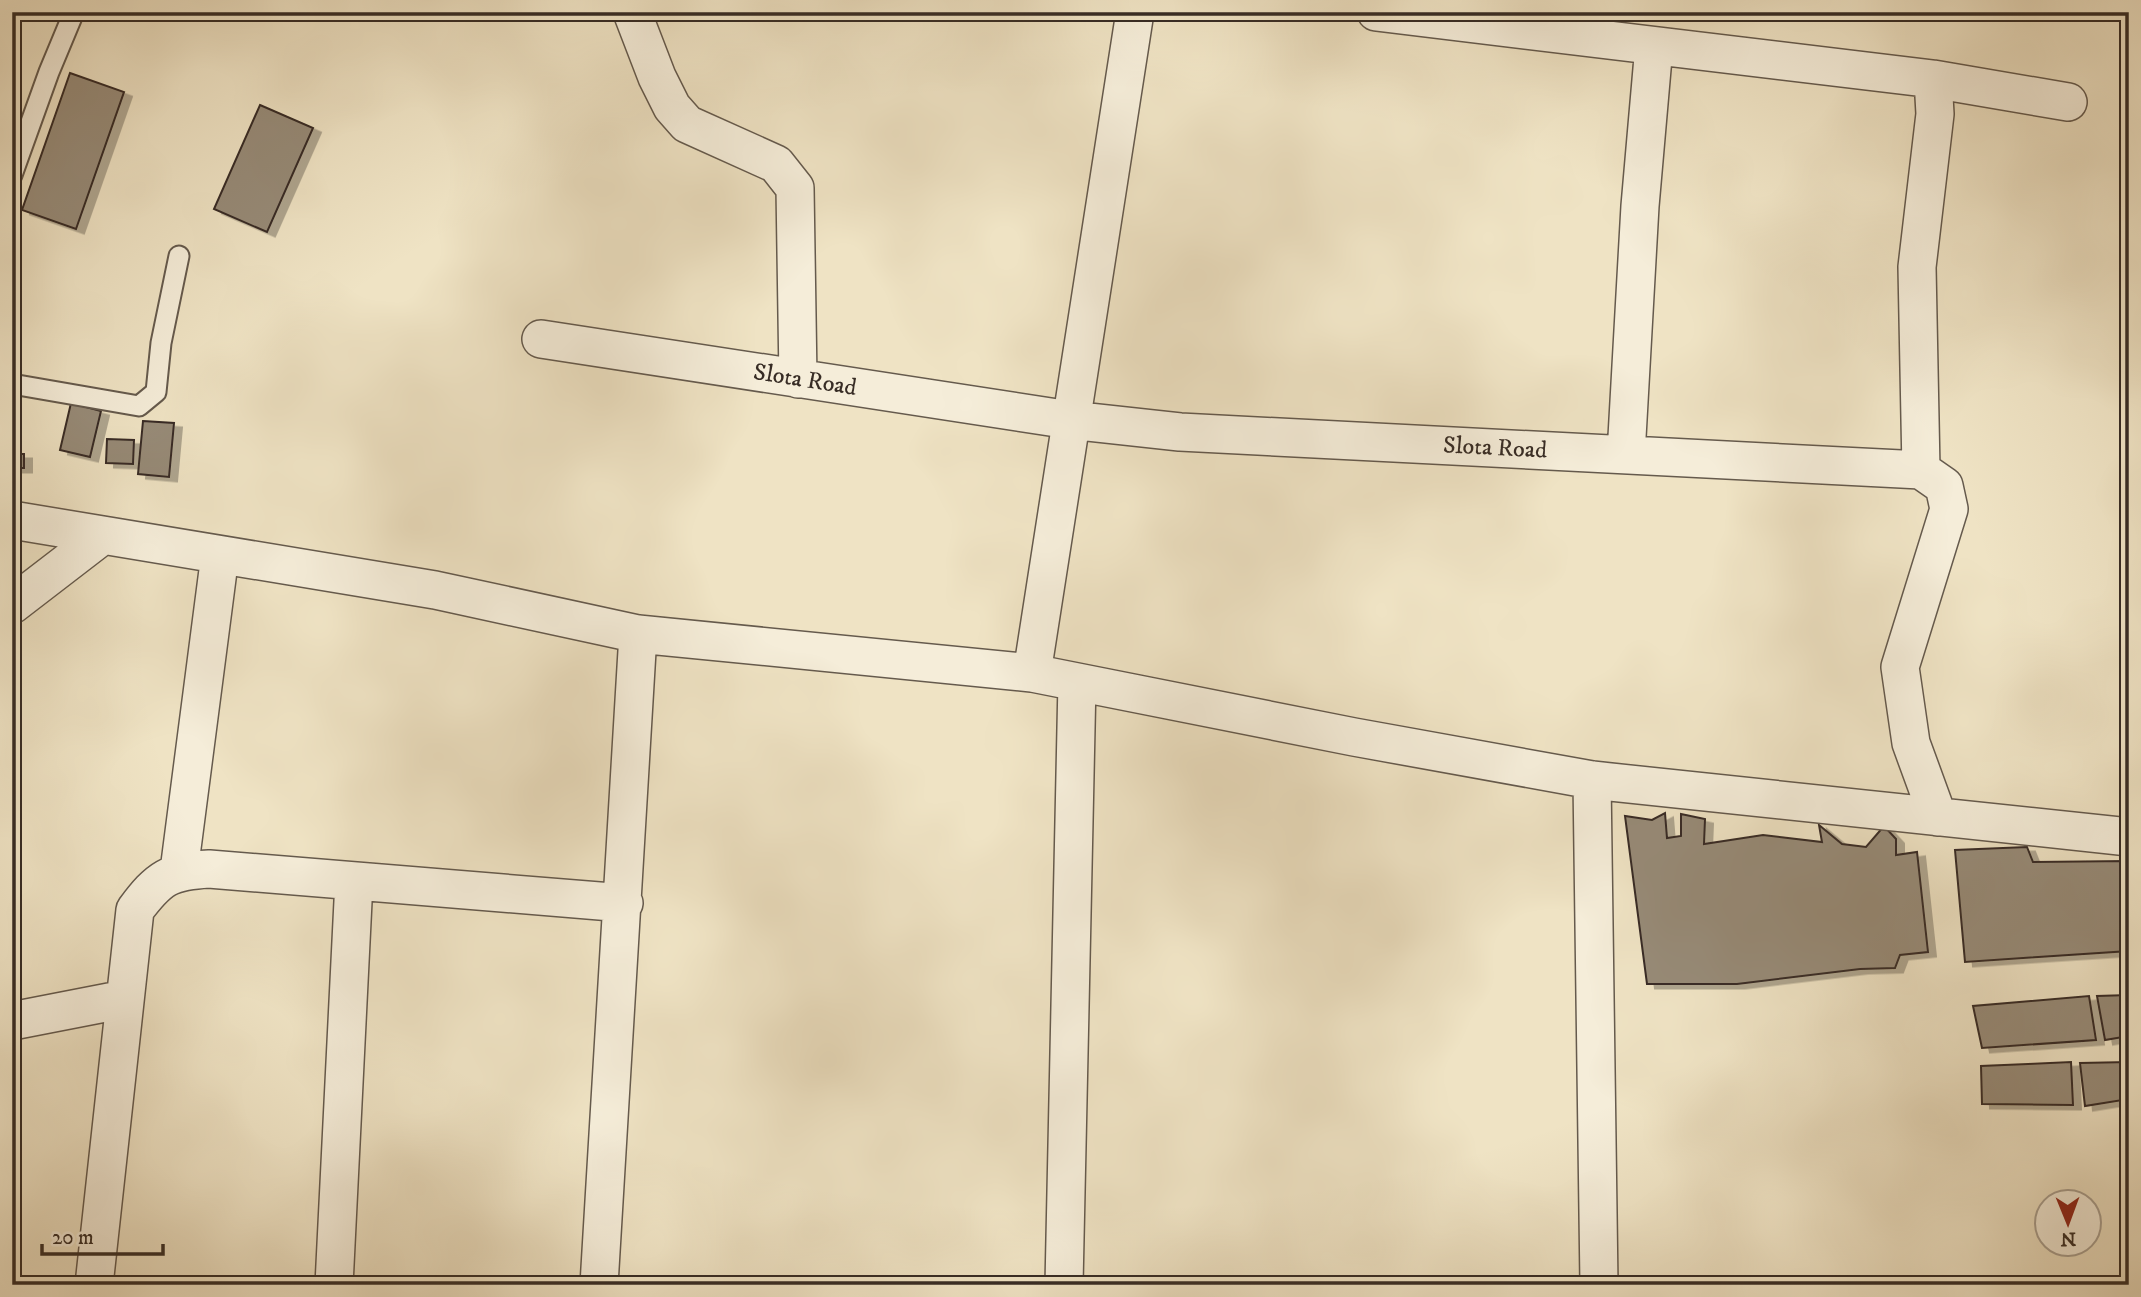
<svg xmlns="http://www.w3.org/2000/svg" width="2141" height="1297" font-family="'IM FELL DW Pica',serif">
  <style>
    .building { fill: #978b78; stroke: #372c25; stroke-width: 2; filter: url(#shadow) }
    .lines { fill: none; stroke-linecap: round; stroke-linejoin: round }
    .lane-casing { stroke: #655a4d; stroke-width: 23 }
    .street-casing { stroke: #655a4d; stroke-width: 40 }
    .lane { stroke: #f5edd9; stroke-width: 19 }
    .street { stroke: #f5edd9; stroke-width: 37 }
    .labels { text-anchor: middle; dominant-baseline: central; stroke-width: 5; stroke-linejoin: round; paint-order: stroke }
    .street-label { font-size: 24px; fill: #372c25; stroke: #f5edd9 }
  </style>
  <defs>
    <filter id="shadow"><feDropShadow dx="8" dy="4.5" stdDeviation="0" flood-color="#0004"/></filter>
  </defs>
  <rect width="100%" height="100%" fill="#efe3c4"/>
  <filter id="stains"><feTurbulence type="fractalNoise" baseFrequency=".00286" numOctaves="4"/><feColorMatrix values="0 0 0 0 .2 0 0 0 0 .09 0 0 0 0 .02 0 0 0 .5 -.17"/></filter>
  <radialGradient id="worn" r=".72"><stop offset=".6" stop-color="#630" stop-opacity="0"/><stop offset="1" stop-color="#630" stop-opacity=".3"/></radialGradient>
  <path class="building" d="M70,73L124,92L76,229L22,210Z
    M260,105L313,128L267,232L214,209Z
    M71,403L101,411L90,457L60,450Z
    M143,421L174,423L169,477L138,474Z
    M107,439L134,440L133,464L106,463Z
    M12,454H24V468H12Z
    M1665,813L1667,838L1681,836V814L1705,819L1704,844L1763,835L1822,842L1819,825L1842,844L1866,847L1884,826L1896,839V855L1917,852L1928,952L1900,955L1895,968L1860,969L1737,984H1647L1625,816L1652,820Z
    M2027,847L2033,862L2129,861V951L1965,962L1955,850Z
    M2129,995V1036L2105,1040L2097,996Z
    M2089,996L2096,1040L1982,1048L1973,1006Z
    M2071,1062L2073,1105L1982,1104L1981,1066Z
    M2129,1062V1099L2085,1106L2080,1063Z"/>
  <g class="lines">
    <g class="lane-casing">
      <path id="lane" d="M12,175L49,72L74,12
        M12,384L139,406L156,392L161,343L179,256"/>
    </g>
    <g class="street-casing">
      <path id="street" d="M632,12L657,77L672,107L687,124L776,164L795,188L798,379
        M1376,12L1933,79L1935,114L1917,267L1921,470
        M1933,79L2068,102
        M541,339L1070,420L1180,432L1921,470
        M1626,455L1640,206L1654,46
        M1921,470L1944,486L1949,509L1900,667L1911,743L1938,817
        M12,520L435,590L638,634L1032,673L1354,737L1592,780L2129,837
        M12,605L103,535
        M1032,673L1135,12
        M1592,780L1599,1285
        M179,871L220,555
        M12,1021L125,999
        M94,1285L135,910C159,878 169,871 209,869L624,903
        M334,1285L354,881
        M599,1285L638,634
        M1064,1285L1077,682"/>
    </g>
    <use href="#lane" class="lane"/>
    <use href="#street" class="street"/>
  </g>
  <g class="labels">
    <g class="street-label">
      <text transform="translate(805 380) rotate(9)">Slota Road</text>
      <text transform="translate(1495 448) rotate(3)">Slota Road</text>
    </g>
  </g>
  <rect width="2141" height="1297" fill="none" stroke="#efe3c4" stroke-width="42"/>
  <rect x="14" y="14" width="2113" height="1269" fill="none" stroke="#372c25" stroke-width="3.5"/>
  <rect x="21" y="21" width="2099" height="1255" fill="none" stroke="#372c25" stroke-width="2"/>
  <g transform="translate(2068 1223) rotate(179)"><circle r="33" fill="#f5edd9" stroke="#a9a091" stroke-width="2"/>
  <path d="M0-5L12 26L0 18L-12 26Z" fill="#8f2418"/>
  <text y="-10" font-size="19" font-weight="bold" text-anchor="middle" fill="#372c25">N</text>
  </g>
  <path d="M42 1244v10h121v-10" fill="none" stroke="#372c25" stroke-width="3.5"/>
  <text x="52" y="1244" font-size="21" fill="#372c25" stroke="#f5edd9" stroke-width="5" paint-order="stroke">20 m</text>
  <rect width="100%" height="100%" filter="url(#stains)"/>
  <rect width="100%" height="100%" fill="url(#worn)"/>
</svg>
